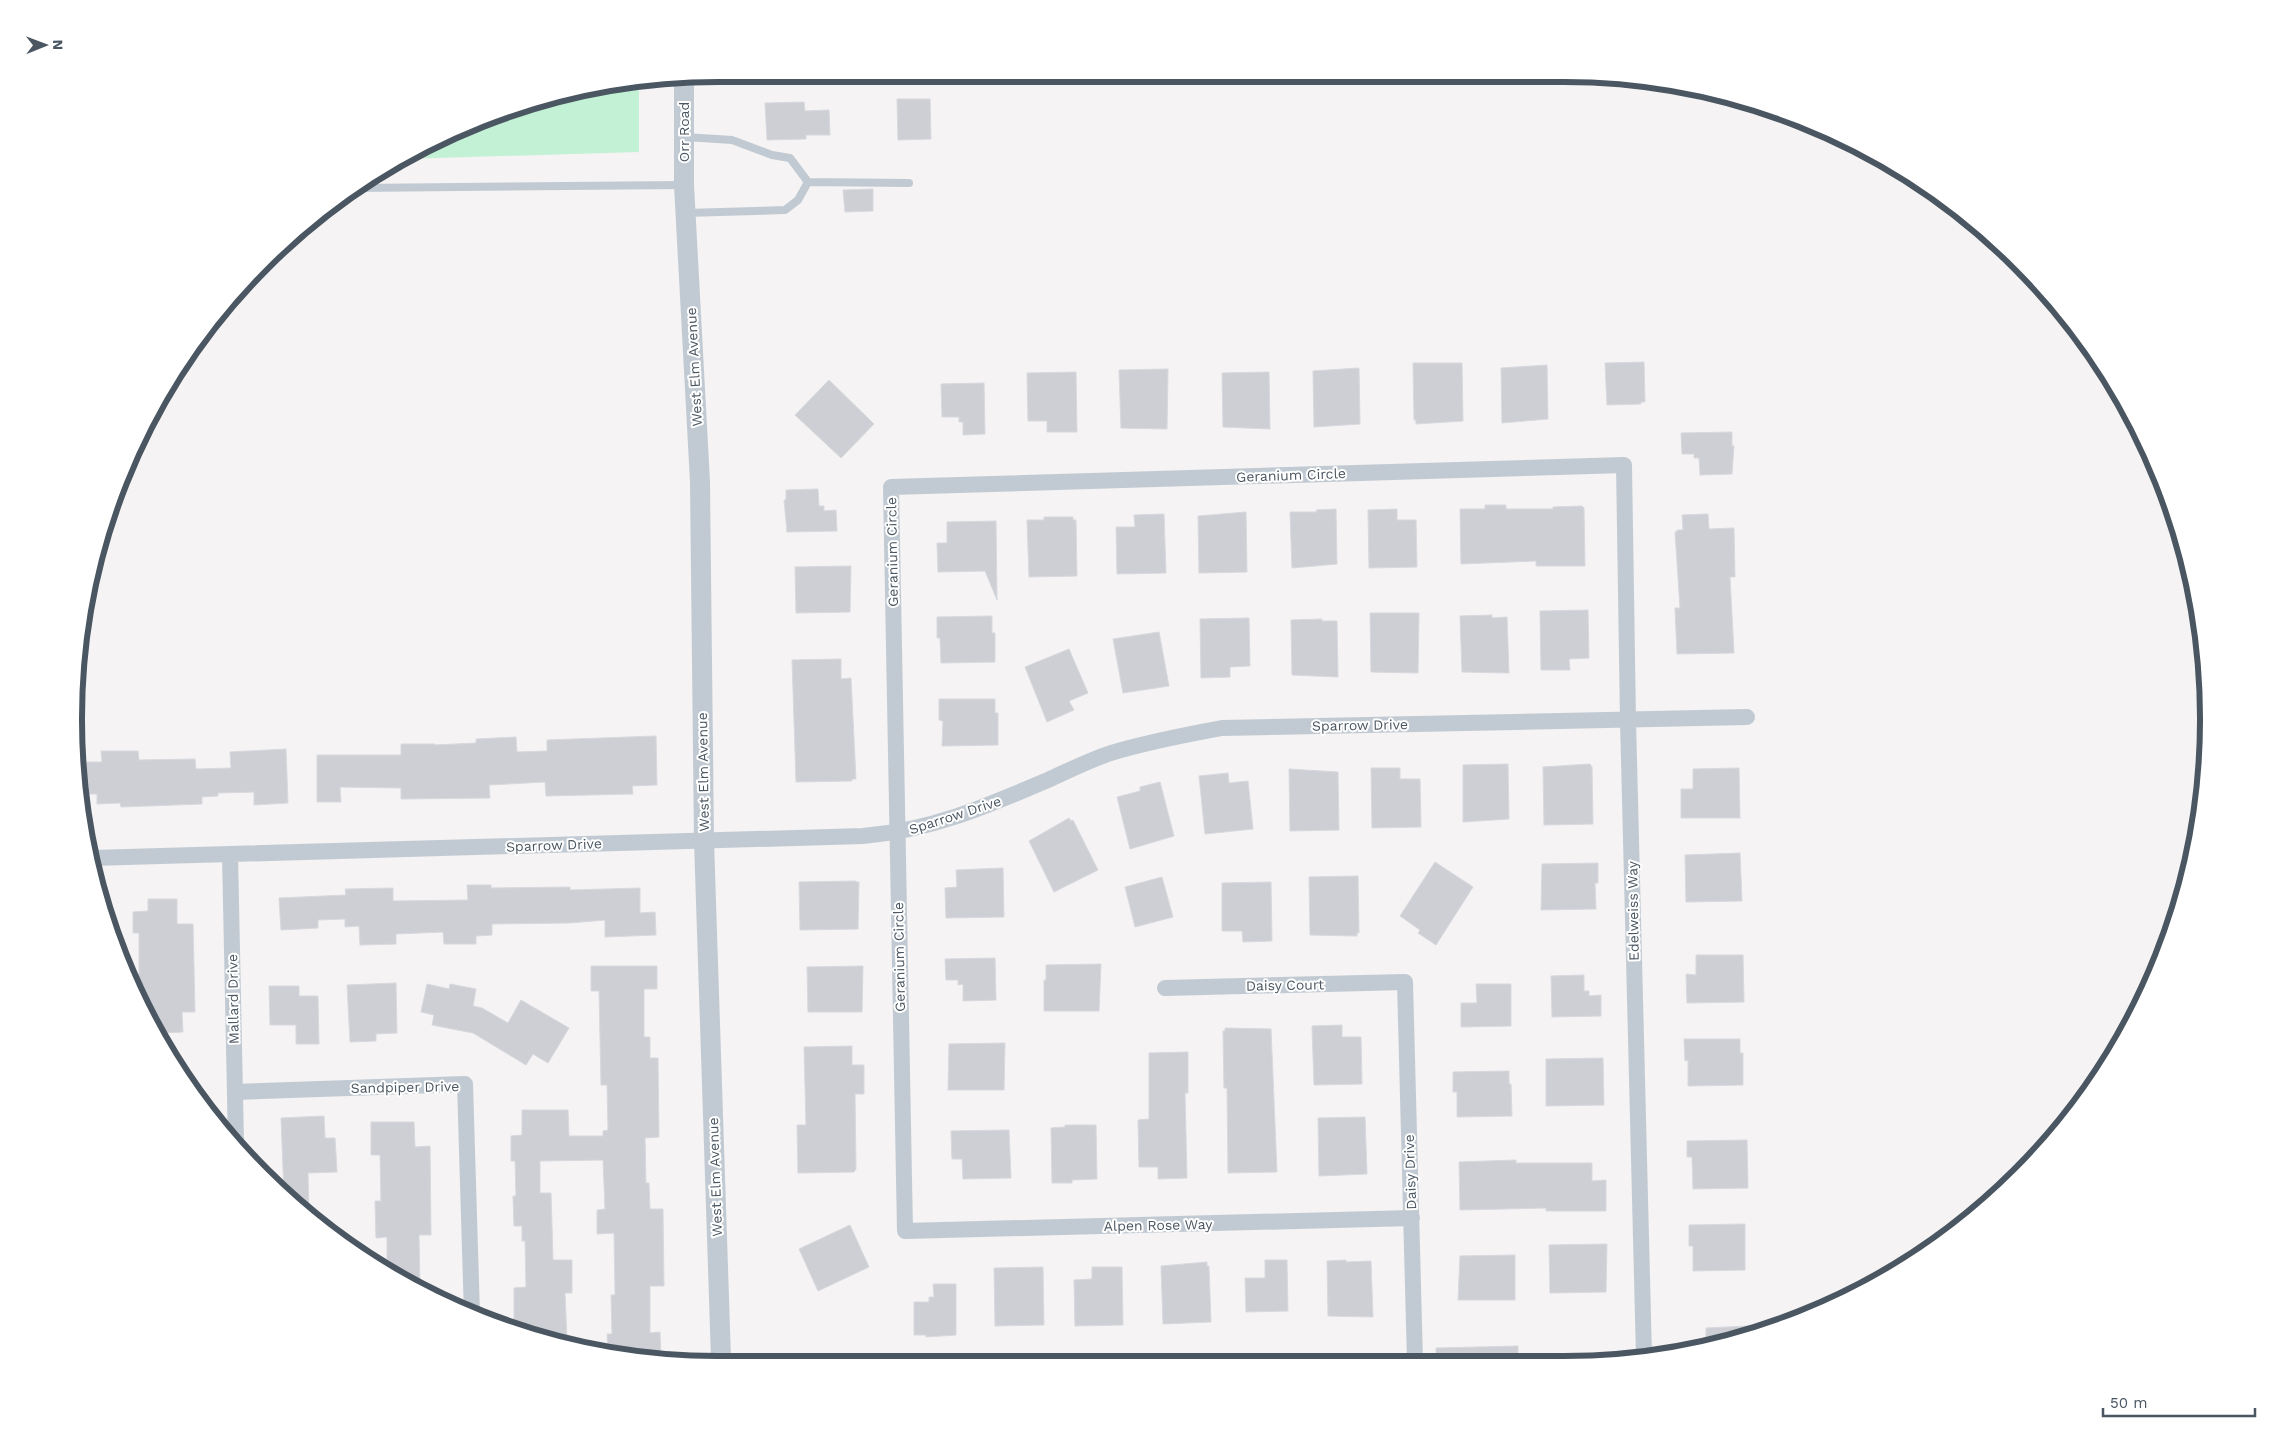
<svg xmlns="http://www.w3.org/2000/svg" width="2283" height="1438" font-family="'Work Sans',sans-serif">
  <style>
    .green { fill: #c3f1d5 }
    .building { fill: #cdcfd5; stroke: #d7d9de }
    .lines { fill: none; stroke-linecap: round; stroke-linejoin: round }
    .service { stroke: #c1cad2; stroke-width: 8 }
    .minor { stroke: #c1cad2; stroke-width: 16 }
    .tertiary { stroke: #c1cad2; stroke-width: 20 }
    .labels { text-anchor: middle; dominant-baseline: central; stroke-width: 4; stroke-linejoin: round; paint-order: stroke }
    .street-label { font-size: 14px; fill: #4a5661; stroke: #fff }
    .rim { fill: none; stroke: #4a5661; stroke-width: 6 }
  </style>
  <rect width="100%" height="100%" fill="#f5f3f3"/>
  <path class="green" d="M634,79H639V152L403,159L433,140L512,108Z"/>
  <path class="building" d="M897,99H930L931,139L898,140Z
    M804,102L805,111L829,110L830,135H806V139L767,140L765,103Z
    M873,189V211L845,212L843,190Z
    M1644,362L1645,402H1641V404L1607,405L1605,363Z
    M1413,363H1462L1463,421L1416,424V420H1414Z
    M1547,365L1548,419L1502,423L1501,368Z
    M1359,368L1360,424L1314,427L1313,371Z
    M1168,369L1167,429L1121,428L1119,370Z
    M1076,372L1077,432H1047V421H1028L1027,373Z
    M1269,372L1270,429L1223,427L1222,373Z
    M829,380L874,424L841,458L795,415Z
    M984,383L985,434L963,435V422H959V417H942L941,384Z
    M1732,432V446H1734L1732,474L1700,475L1699,458H1694V454H1682L1681,433Z
    M818,489L819,506H824V511L836,510L837,531L787,532L784,500H786V490Z
    M1485,505H1506V509H1553V507L1582,506L1584,508L1585,566H1536V561L1461,564L1460,509H1485Z
    M1336,509L1337,564L1292,568L1290,512H1317L1316,510Z
    M1397,509V520H1416L1417,567L1369,568L1368,510Z
    M1246,512L1247,572L1199,573L1198,516Z
    M1164,514L1166,573L1117,574L1116,527H1135L1134,515Z
    M1708,514L1709,529L1734,528L1735,577H1730L1734,653L1677,654L1675,608H1680L1675,532H1677V530H1683L1682,515Z
    M1044,517H1073V520H1076L1077,576L1029,577L1027,520H1044Z
    M996,521L997,600L985,571L938,572L937,543H947V522Z
    M851,566L850,612L796,613L795,567Z
    M1588,610L1589,658L1569,659L1570,670H1541L1540,611Z
    M1370,613H1419L1418,673L1371,672Z
    M1492,615V618L1507,617L1509,673L1462,672L1460,616Z
    M992,616V633H995V662L941,663L940,638H937V617Z
    M1249,618L1250,666L1230,667V677L1201,678L1200,619Z
    M1322,619V621H1337L1338,677L1292,675L1291,620Z
    M1159,632L1169,686L1123,693L1113,639Z
    M1069,649L1088,693L1069,701L1074,710L1047,722L1025,667Z
    M841,659V679L851,678L856,779H852V781L796,782L792,660Z
    M939,699H995V713H998V745L942,746L943,721L939,720Z
    M656,736L657,785L632,786L633,794L546,796L545,782L489,785L490,798L401,799V788L340,787L341,802H317V755H401V744H435V745L476,743V739L516,737L517,752L547,751V740Z
    M286,749L288,803L254,805V792L218,793V796L202,797V804L121,807L120,803L97,804V794H83V762H102L101,751H138L139,760L195,759L196,769L231,768L230,752Z
    M1508,764L1509,819L1463,822V765Z
    M1590,764L1592,767L1593,824L1544,825L1543,767Z
    M1371,768H1400V779H1420L1421,827L1372,828Z
    M1739,768L1740,818H1681V789H1693V769Z
    M1289,769L1338,772L1339,830L1290,831Z
    M1228,773L1229,783L1248,781L1253,829L1205,834L1199,776Z
    M1160,782L1174,836L1130,849L1117,797L1140,791V787Z
    M1069,818L1071,821L1073,820L1098,870L1054,892L1029,841Z
    M1740,853L1742,901L1686,902L1685,855Z
    M1435,862L1473,887L1436,945L1418,933L1420,930L1400,916Z
    M1598,863V883H1595L1596,909L1541,910L1542,864Z
    M1003,868L1004,917L946,918L945,888L957,887L956,870Z
    M1358,876L1359,933H1357V936L1310,935L1309,877Z
    M1162,877L1173,917L1135,927L1125,887Z
    M856,881V882H859L858,929L800,930L799,882Z
    M1271,882L1272,941L1243,942L1242,931H1222V883Z
    M467,885H491V888L570,887V890L640,888V913L655,912L656,935L605,937V920L570,923L492,924V935L476,936V944H444L443,932L396,934V944L360,945L359,926L345,927V919L318,920V928L281,930L279,898L346,895L345,889L393,888V901L468,900Z
    M148,899H177V924H193L195,1012H182L183,1032L161,1033L134,978H139V933H133V912L148,911Z
    M1696,955H1743L1744,1002L1687,1003L1686,974L1696,975Z
    M995,958L996,1000L963,1001V984L958,985V980H946L945,959Z
    M1101,964L1099,1011H1044V980H1046V965Z
    M591,966H657V989H644V1037H650V1058H658L659,1137L645,1138L646,1183H649L650,1209H663L664,1286H650V1333L660,1332L661,1359H635L608,1351L607,1334H612L611,1295H615L614,1233L597,1234V1210L605,1209L603,1160L540,1161V1193H551L553,1260H572V1293H565L567,1340L514,1326V1288L526,1287L525,1241H522V1226H514L513,1196H516L515,1161H511V1136L522,1135V1110H568L569,1136H603V1131L608,1130L607,1085H601L599,991H591Z
    M863,966L862,1012H808L807,967Z
    M1584,975V991H1589V996L1601,995V1016L1552,1017L1551,976Z
    M396,983L397,1033L376,1034V1041L350,1042L347,985Z
    M427,984L449,989L450,984L476,989L473,1006L482,1008L508,1023L521,1000L569,1028L548,1063L533,1054L526,1065L473,1033L432,1025L434,1015L421,1012Z
    M1476,984H1511V1026L1461,1027V1003H1477Z
    M269,986H299V996H318L319,1044H296V1025H270Z
    M1342,1025V1037H1361L1362,1084L1314,1085L1312,1026Z
    M1225,1028L1271,1029L1277,1172L1228,1173L1227,1088H1224L1223,1031H1225Z
    M1684,1039H1740V1053H1743V1085L1688,1086V1060L1685,1061Z
    M1005,1043L1004,1090H948L949,1044Z
    M852,1046V1065H864V1094H855L856,1169L854,1172L798,1173L797,1125H806L804,1047Z
    M1188,1052V1093H1185L1187,1178L1158,1179V1167H1139L1138,1120L1149,1119V1053Z
    M1603,1058L1604,1105L1546,1106V1059Z
    M1509,1071V1084H1511L1512,1116L1457,1117V1092H1453V1072Z
    M324,1116L325,1138H335L337,1172L308,1173L309,1216L284,1194L281,1118Z
    M1365,1117L1367,1174L1319,1176L1318,1118Z
    M371,1122H414L415,1147L430,1146L431,1235H419L420,1285L387,1266V1237L376,1238L375,1201H381L380,1155H371Z
    M1065,1125H1096L1097,1179L1072,1180V1183H1052L1051,1128L1065,1127Z
    M1009,1130L1011,1178L963,1179L962,1159H952L951,1131Z
    M1747,1140L1748,1188L1693,1189L1692,1157H1687V1141Z
    M1516,1160V1163H1592V1181L1606,1180V1211H1546V1208L1460,1210L1459,1162Z
    M1745,1224V1270L1693,1271V1246H1689V1225Z
    M850,1225L869,1267L818,1291L799,1249Z
    M1607,1244L1606,1292L1550,1293L1549,1245Z
    M1515,1255V1300H1458L1460,1256Z
    M1265,1260H1287L1288,1311L1246,1312L1245,1278H1265Z
    M1346,1260V1262L1371,1261L1373,1317L1328,1316L1327,1261Z
    M1207,1262V1266H1209L1211,1322L1163,1324L1161,1266Z
    M1043,1267L1044,1325L995,1326L994,1268Z
    M1092,1267H1122L1123,1325L1075,1326L1074,1280L1092,1279Z
    M933,1284H956V1335L926,1337V1335H914V1302H929V1297H934Z
    M1769,1325L1731,1342L1706,1346V1328Z
    M1518,1346V1362H1436V1348Z"/>
  <g class="lines">
    <path class="service" d="M685,137L732,140L772,155L790,158L808,182
      M356,188L684,185
      M686,213L785,210L798,200L808,182L909,183"/>
    <path class="minor" d="M230,854L236,1143
      M92,858L863,836C932,830 985,807 1048,780C1068,771 1089,760 1111,753C1147,742 1184,735 1222,728L1747,717
      M1165,988L1405,982L1415,1362
      M235,1092L465,1084L472,1315
      M1412,1218L905,1231L891,487L1624,465L1628,720L1644,1357"/>
    <path class="tertiary" d="M684,79V185L700,482L704,841L721,1359"/>
  </g>
  <g class="labels">
    <g class="street-label">
      <text transform="translate(684 132) rotate(-90)">Orr Road</text>
      <text transform="translate(694 367) rotate(-93)">West Elm Avenue</text>
      <text transform="translate(1291 475) rotate(-2)">Geranium Circle</text>
      <text transform="translate(892 552) rotate(-91)">Geranium Circle</text>
      <text transform="translate(1360 725) rotate(-1)">Sparrow Drive</text>
      <text transform="translate(703 772) rotate(-91)">West Elm Avenue</text>
      <text transform="translate(955 815) rotate(-18)">Sparrow Drive</text>
      <text transform="translate(554 845) rotate(-2)">Sparrow Drive</text>
      <text transform="translate(1633 911) rotate(-91)">Edelweiss Way</text>
      <text transform="translate(899 957) rotate(-91)">Geranium Circle</text>
      <text transform="translate(1285 985) rotate(-1)">Daisy Court</text>
      <text transform="translate(233 999) rotate(-91)">Mallard Drive</text>
      <text transform="translate(405 1087) rotate(-1)">Sandpiper Drive</text>
      <text transform="translate(1410 1172) rotate(-92)">Daisy Drive</text>
      <text transform="translate(715 1177) rotate(-92)">West Elm Avenue</text>
      <text transform="translate(1158 1225) rotate(-1)">Alpen Rose Way</text>
    </g>
  </g>
  <path d="M0 0H2283V1438H0ZM718 82H1564A636 636 0 0 1 2200 718V720A636 636 0 0 1 1564 1356H718A636 636 0 0 1 82 720V718A636 636 0 0 1 718 82Z" fill="#fff" fill-rule="evenodd"/>
  <path class="rim" d="M718 82H1564A636 636 0 0 1 2200 718V720A636 636 0 0 1 1564 1356H718A636 636 0 0 1 82 720V718A636 636 0 0 1 718 82Z"/>
  <g transform="translate(45 45) rotate(89)" stroke="#ffffff" stroke-width="4" paint-order="stroke">
  <path d="M0-4L9 19L0 12L-9 19Z" fill="#4a5661"/>
  <text y="-8" font-size="14" font-weight="bold" text-anchor="middle" fill="#4a5661">N</text>
  </g>
  <path d="M2103 1408v8h152v-8" fill="none" stroke="#4a5661" stroke-width="2.5"/>
  <text x="2110" y="1408" font-size="15" fill="#4a5661" stroke="#ffffff" stroke-width="4" paint-order="stroke">50 m</text>
</svg>
